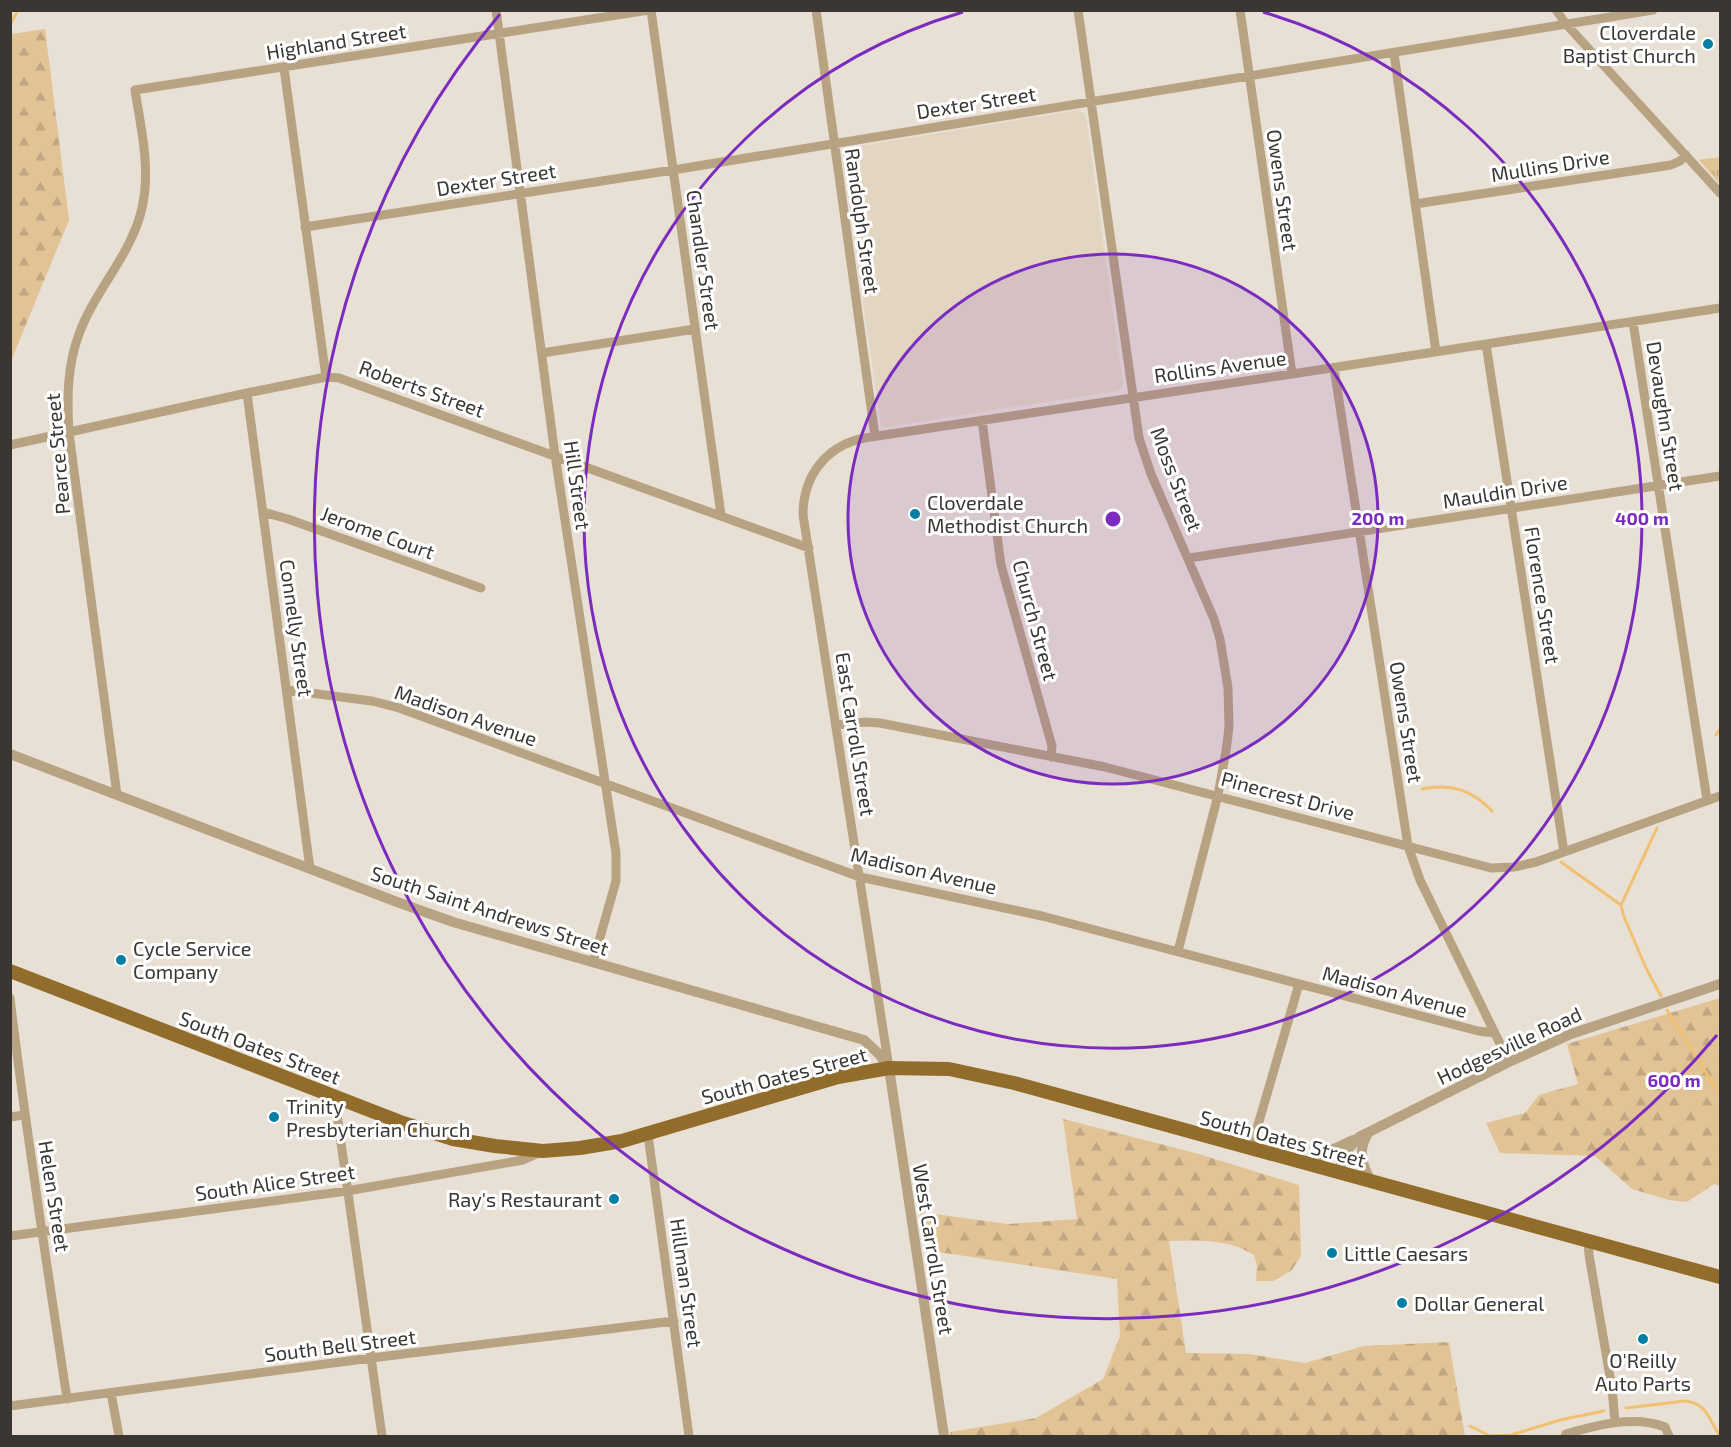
<svg xmlns="http://www.w3.org/2000/svg" width="1731" height="1447" font-family="'Exo 2',sans-serif">
  <style>
    .built { fill: #e2d6c3 }
    .forest { fill: url(#forest-firs) }
    .park { fill: url(#park-tufts) }
    .lines { fill: none; stroke-linecap: round; stroke-linejoin: round }
    .stream { stroke: #f1c173; stroke-width: 3 }
    .minor { stroke: #b7a282; stroke-width: 9 }
    .tertiary { stroke: #b7a282; stroke-width: 10 }
    .primary { stroke: #916c2a; stroke-width: 14 }
    .ring { fill: none; stroke: #7b2cbf; stroke-width: 3 }
    .poi-dot { fill: #037ea5; stroke: #fff; stroke-width: 2 }
    .labels { text-anchor: middle; dominant-baseline: central; stroke-width: 6; stroke-linejoin: round; paint-order: stroke }
    .poi-label { font-size: 20px; fill: #3a3733; stroke: #fff; text-anchor: start }
    .street-label { font-size: 20px; fill: #3a3733; stroke: #fff }
    .centre { fill: #7b2cbf; stroke: #fff; stroke-width: 3 }
    .ring-label { font-size: 18px; text-anchor: middle; font-weight: bold; fill: #7b2cbf; stroke: #fff; stroke-width: 6; stroke-linejoin: round; paint-order: stroke }
  </style>
  <defs>
    <pattern id="forest-firs" width="22" height="20" patternUnits="userSpaceOnUse" patternTransform="scale(1.5)"><rect width="22" height="20" fill="#e1c396"/><path d="M5 1l3.5 6h-7zM16 11l3.5 6h-7z" fill="#c2a882"/></pattern>
    <pattern id="park-tufts" width="24" height="20" patternUnits="userSpaceOnUse" patternTransform="scale(1.5)"><rect width="24" height="20" fill="#e1c396"/><path d="M3 7l-1-3M5 7V3M7 7l1-3M15 17l-1-3M17 17v-4M19 17l1-3" fill="none" stroke="#c2a882"/></pattern>
  </defs>
  <rect width="100%" height="100%" fill="#e8e0d4"/>
  <path class="built" d="M1078,110L1084,113L1086,117L1123,384L1122,388L1117,391L885,427L881,425L842,156L844,151L848,148Z"/>
  <path class="forest" d="M45,29L69,220L11,361V34Z
    M1720,998V1186L1714,1184L1687,1202L1669,1200L1632,1189L1595,1156L1500,1153L1486,1123L1525,1113L1539,1095L1578,1084L1567,1044Z
    M1063,1119L1199,1154L1299,1185L1301,1256L1291,1271L1273,1281H1256L1257,1266L1254,1255C1228,1239 1199,1240 1169,1241L1186,1353L1249,1354L1305,1363L1364,1346L1449,1342L1465,1436H951L950,1432L1036,1418L1103,1379L1120,1336L1117,1279L925,1250L920,1212L1008,1224L1077,1219Z"/>
  <path class="park" d="M1720,157V184L1699,160Z"/>
  <g class="lines">
    <path class="stream" d="M10,25L18,10
      M1716,735L1720,729
      M1422,789C1451,783 1472,790 1492,811
      M1657,828L1621,905L1624,917L1647,970L1661,996
      M1561,862L1621,905
      M1667,1010L1714,1085L1720,1092
      M1626,1408L1685,1401C1707,1403 1709,1420 1720,1436
      M1470,1426L1490,1436L1511,1435L1560,1420L1604,1411"/>
    <path class="minor" d="M496,10L555,455L616,853V881L593,962
      M651,10L721,515
      M816,10L875,436
      M1078,10L1139,438L1151,474L1214,619L1220,639L1228,688L1229,727L1226,751L1218,795L1178,951
      M1240,10L1292,374
      M1556,10L1566,24L1720,193
      M1394,53L1436,352
      M284,68L326,377
      M1415,204L1671,165L1680,161L1686,155
      M305,227L673,170L1653,10
      M1633,322L1707,800
      M1486,344L1564,852
      M542,353L695,329
      M1334,368L1408,846L1420,880L1509,1062
      M247,393L310,869
      M982,420L1001,565L1052,746L1051,757
      M10,445L247,393L326,377L339,378L809,548
      M263,512L288,519L481,588
      M1189,558L1720,476
      M287,690L372,701L399,708L860,877L1042,916L1478,1031L1495,1033
      M836,725L866,722L880,723L1105,767L1491,868L1514,867L1536,862L1720,796
      M117,795L69,433C67,399 67,366 79,334C95,290 132,254 142,208C151,169 141,129 135,90L649,10
      M10,998C26,1132 47,1265 67,1399
      M889,1068L803,515C803,476 826,446 864,438L1292,374L1720,308
      M339,1098L337,1114L382,1436
      M10,1117L24,1115
      M648,1135L689,1436
      M1251,1149L1299,984
      M10,1236L347,1191L523,1160L541,1152
      M1588,1240L1589,1255L1612,1388L1615,1422
      M111,1393L119,1436
      M10,1406L371,1358L674,1321
      M1565,1436L1566,1434C1597,1425 1634,1415 1665,1427L1669,1436"/>
    <path class="tertiary" d="M10,754L397,902L453,922L864,1040L879,1054L889,1068L944,1436
      M1368,1133C1357,1152 1362,1165 1372,1183
      M1311,1166L1325,1153L1353,1140
      M1338,1173L1345,1153L1359,1137L1509,1062L1571,1034L1720,984"/>
    <path class="primary" d="M10,971L403,1123L453,1139L495,1146L543,1151L580,1148L622,1141L838,1077L889,1068L949,1069L1014,1083L1720,1277"/>
  </g>
  <circle cx="1113" cy="519" r="265" fill="#7b2cbf" fill-opacity=".12"/>
  <g class="ring">
    <circle cx="1113" cy="519" r="265"/>
    <path d="M1263 12A529 529 0 1 1 963 12"/>
    <path d="M1717 1035A794 794 0 0 1 500 14"/>
  </g>
  <g class="poi-dot">
    <circle cx="1708" cy="44" r="6"/>
    <circle cx="915" cy="514" r="6"/>
    <circle cx="121" cy="960" r="6"/>
    <circle cx="274" cy="1117" r="6"/>
    <circle cx="614" cy="1199" r="6"/>
    <circle cx="1332" cy="1253" r="6"/>
    <circle cx="1402" cy="1303" r="6"/>
    <circle cx="1643" cy="1339" r="6"/>
  </g>
  <g class="labels">
    <g class="poi-label">
      <text x="1696" y="32" text-anchor="end">Cloverdale<tspan x="1696" dy="23">Baptist Church</tspan></text>
      <text x="927" y="502">Cloverdale<tspan x="927" dy="23">Methodist Church</tspan></text>
      <text x="133" y="948">Cycle Service<tspan x="133" dy="23">Company</tspan></text>
      <text x="286" y="1106">Trinity<tspan x="286" dy="23">Presbyterian Church</tspan></text>
      <text x="602" y="1199" text-anchor="end">Ray's Restaurant</text>
      <text x="1344" y="1253">Little Caesars</text>
      <text x="1414" y="1303">Dollar General</text>
      <text x="1643" y="1360" text-anchor="middle">O'Reilly<tspan x="1643" dy="23">Auto Parts</tspan></text>
    </g>
    <g class="street-label">
      <text transform="translate(336 41) rotate(-9)">Highland Street</text>
      <text transform="translate(976 102) rotate(-9)">Dexter Street</text>
      <text transform="translate(1550 165) rotate(-9)">Mullins Drive</text>
      <text transform="translate(496 179) rotate(-9)">Dexter Street</text>
      <text transform="translate(1283 190) rotate(82)">Owens Street</text>
      <text transform="translate(863 221) rotate(82)">Randolph Street</text>
      <text transform="translate(704 260) rotate(82)">Chandler Street</text>
      <text transform="translate(1220 366) rotate(-8)">Rollins Avenue</text>
      <text transform="translate(422 388) rotate(20)">Roberts Street</text>
      <text transform="translate(1666 416) rotate(81)">Devaughn Street</text>
      <text transform="translate(57 454) rotate(-95)">Pearce Street</text>
      <text transform="translate(1177 479) rotate(69)">Moss Street</text>
      <text transform="translate(578 485) rotate(82)">Hill Street</text>
      <text transform="translate(1505 491) rotate(-9)">Mauldin Drive</text>
      <text transform="translate(378 532) rotate(20)">Jerome Court</text>
      <text transform="translate(1543 595) rotate(81)">Florence Street</text>
      <text transform="translate(1036 620) rotate(75)">Church Street</text>
      <text transform="translate(297 628) rotate(82)">Connelly Street</text>
      <text transform="translate(466 715) rotate(19)">Madison Avenue</text>
      <text transform="translate(1407 722) rotate(81)">Owens Street</text>
      <text transform="translate(856 734) rotate(81)">East Carroll Street</text>
      <text transform="translate(1288 795) rotate(15)">Pinecrest Drive</text>
      <text transform="translate(924 870) rotate(13)">Madison Avenue</text>
      <text transform="translate(490 910) rotate(18)">South Saint Andrews Street</text>
      <text transform="translate(1395 991) rotate(15)">Madison Avenue</text>
      <text transform="translate(1509 1045) rotate(-25)">Hodgesville Road</text>
      <text transform="translate(260 1047) rotate(21)">South Oates Street</text>
      <text transform="translate(784 1075) rotate(-15)">South Oates Street</text>
      <text transform="translate(1283 1138) rotate(15)">South Oates Street</text>
      <text transform="translate(275 1182) rotate(-8)">South Alice Street</text>
      <text transform="translate(55 1196) rotate(81)">Helen Street</text>
      <text transform="translate(934 1249) rotate(81)">West Carroll Street</text>
      <text transform="translate(687 1283) rotate(82)">Hillman Street</text>
      <text transform="translate(340 1345) rotate(-7)">South Bell Street</text>
    </g>
  </g>
  <circle cx="1113" cy="519" r="9" class="centre"/>
  <g class="ring-label">
    <text x="1378" y="525">200 m</text>
    <text x="1642" y="525">400 m</text>
    <text x="1674" y="1087">600 m</text>
  </g>
  <rect width="1731" height="1447" fill="none" stroke="#3a3733" stroke-width="24"/>
</svg>
